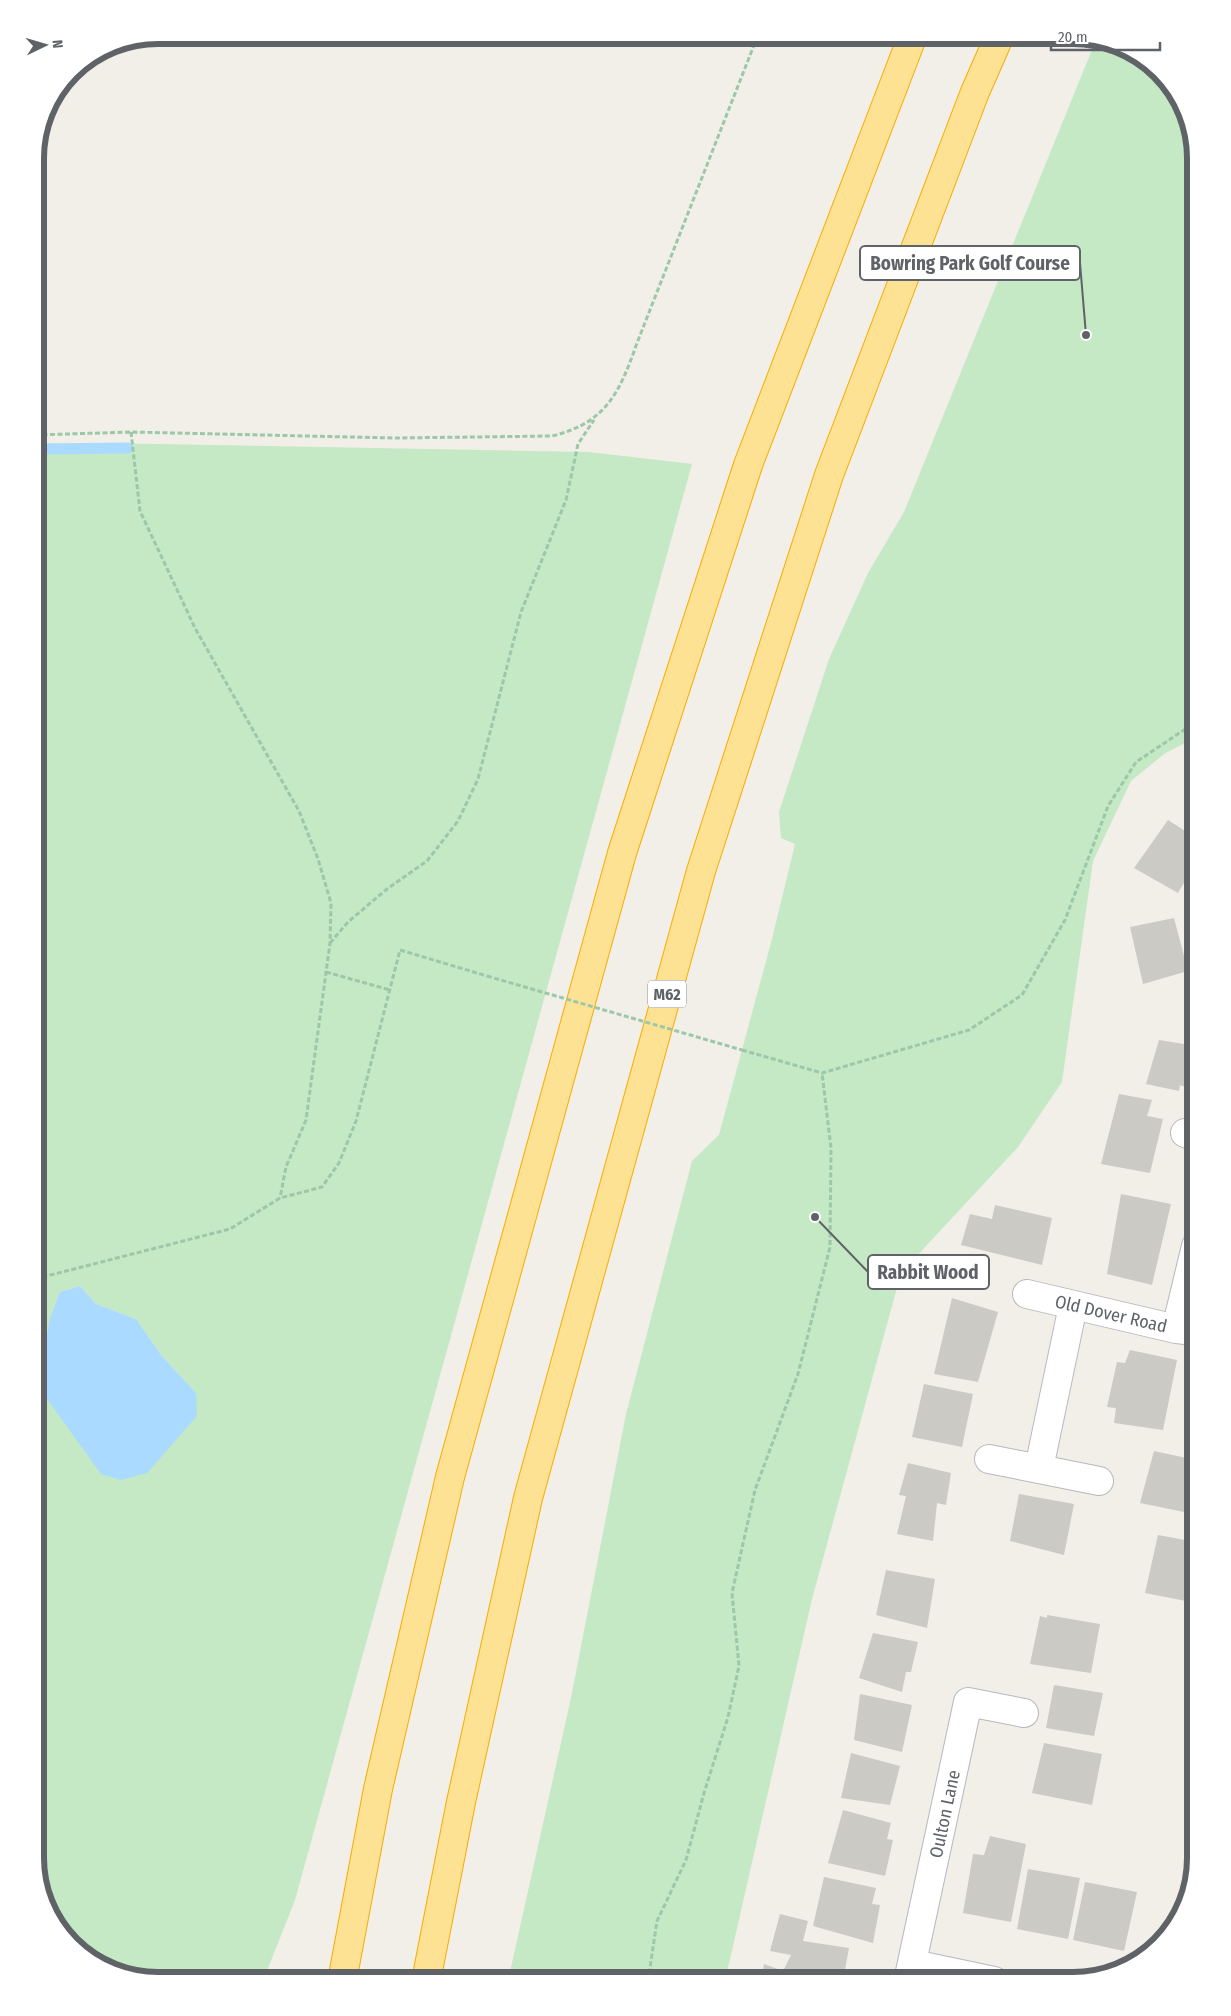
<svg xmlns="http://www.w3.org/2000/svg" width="1231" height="2016" font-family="'Fira Sans Condensed',sans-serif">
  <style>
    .green { fill: #c5e8c5; fill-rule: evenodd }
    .water { fill: #aadaff }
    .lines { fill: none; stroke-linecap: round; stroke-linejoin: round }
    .stream { stroke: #aadaff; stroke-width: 11 }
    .building { fill: #cccac5 }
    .minor-casing { stroke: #b5b8bc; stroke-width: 30 }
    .motorway-casing { stroke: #f9ab00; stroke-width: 30 }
    .path { stroke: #9cc7a9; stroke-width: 3; stroke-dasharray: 5 2.5; stroke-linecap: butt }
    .minor { stroke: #fff; stroke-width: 28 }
    .motorway { stroke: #fde293; stroke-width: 28 }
    .path-bridge { stroke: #9cc7a9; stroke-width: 3; stroke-dasharray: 5 2.5; stroke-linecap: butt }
    .labels { text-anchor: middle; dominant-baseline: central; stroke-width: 4.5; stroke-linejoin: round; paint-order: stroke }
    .shield { fill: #fff; stroke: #8f9295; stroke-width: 1 }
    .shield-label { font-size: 16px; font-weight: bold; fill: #5f6368 }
    .street-label { font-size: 18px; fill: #5f6368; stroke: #fff }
    .rim { fill: none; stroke: #5f6368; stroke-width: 6 }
    .leader { fill: none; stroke: #5f6368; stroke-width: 2 }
    .callout-dot { fill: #5f6368; stroke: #fff; stroke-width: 2 }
    .callout { fill: #fff; stroke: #5f6368; stroke-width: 2 }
    .callout-label { font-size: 19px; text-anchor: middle; font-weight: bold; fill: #5f6368 }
  </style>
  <rect width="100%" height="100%" fill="#f1efe8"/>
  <path class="green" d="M1096,40L1142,56L1183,103L1196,158V737L1164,754L1131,781L1093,861L1062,1082L1018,1147L901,1273L812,1599L725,1981H508L571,1698L626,1414L692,1161L719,1135L772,939L795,844L781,838L779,812L829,659L868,573L904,512Z
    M101,443L589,452L692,464L295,1900L263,1981H150L90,1960L48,1913L35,1858V445ZM80,1286L96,1304L136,1319L161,1355L196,1393L37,1385L50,1318L60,1292Z"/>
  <path class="water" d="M80,1286L96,1304L136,1319L161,1355L196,1393L197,1416L147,1473L121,1480L101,1474L37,1385L50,1318L60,1292Z"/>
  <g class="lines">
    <path class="stream" d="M35,449L128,448"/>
  </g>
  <path class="building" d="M1168,820L1196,838V874L1192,880L1188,876L1178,893L1134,868Z
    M1174,918L1188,971L1143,984L1130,927Z
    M1159,1040L1190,1045L1187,1053L1196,1054V1091L1180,1085L1179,1091L1146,1084Z
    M1119,1094L1152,1100L1147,1116L1163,1119L1150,1173L1101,1164Z
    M1121,1194L1171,1204L1152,1285L1107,1274Z
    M995,1205L1052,1218L1042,1265L961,1245L970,1214L992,1219Z
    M952,1298L998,1312L978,1382L934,1374Z
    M1130,1350L1177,1360L1163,1430L1114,1423L1116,1408L1107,1407L1117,1362L1125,1363Z
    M924,1384L973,1394L962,1447L912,1437Z
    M1154,1451L1196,1460V1478L1189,1513L1140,1503Z
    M908,1463L951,1473L946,1505L937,1503L933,1541L897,1534L906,1496L899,1495Z
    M1019,1494L1074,1504L1064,1555L1010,1541Z
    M1158,1535L1196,1542V1603L1145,1593Z
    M886,1570L935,1579L927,1628L876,1615Z
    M1047,1615L1100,1624L1091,1673L1030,1664L1040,1616L1047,1618Z
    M873,1633L918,1642L911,1672H906L902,1692L859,1678Z
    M1054,1685L1103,1693L1094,1736L1046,1728Z
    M860,1694L912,1705L902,1752L854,1740Z
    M1044,1743L1102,1754L1092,1805L1032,1793Z
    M851,1753L900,1766L890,1805L841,1798Z
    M843,1810L891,1823L887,1839L893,1840L885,1876L828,1863Z
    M990,1836L1026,1844L1011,1922L963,1913L973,1854L984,1855Z
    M1028,1869L1080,1878L1068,1939L1017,1929Z
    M824,1877L876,1888L872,1904L880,1905L873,1943L813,1926Z
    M1085,1882L1137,1892L1124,1951L1073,1940Z
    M780,1914L808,1921L803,1941L849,1948L843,1981H761L764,1964L783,1971L791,1955L770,1951Z"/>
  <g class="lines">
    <g class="minor-casing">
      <path id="minor" d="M1185,1133L1196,1137
        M1027,1294L1176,1329L1196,1331
        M1176,1329L1196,1246
        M989,1459L1099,1481
        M1039,1468L1073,1306
        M913,1964L994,1981
        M908,1981L968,1702L1024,1713"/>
    </g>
    <g class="motorway-casing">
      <path id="motorway" d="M342,1981L378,1789L450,1477L622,853L748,465L913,35
        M426,1981L461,1802L528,1498L701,871L829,475L975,92L1000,35"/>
    </g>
    <path class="path" d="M131,432L140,511L195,628L299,811L318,859L331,903L330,943L306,1120L286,1167L280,1198
      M35,435L131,432L394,438L552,436C607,423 620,391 637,343L758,35
      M330,943L348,922L387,889L427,861L458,821L478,779L521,612L566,500L578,444L594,420
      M326,972L390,990
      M742,1050L822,1073L969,1030L1022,995L1065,920L1108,806L1136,762L1196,722
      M35,1279L230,1229L280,1198L322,1187L339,1163L356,1121L400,950L487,976
      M648,1981L657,1921L686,1860L704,1793L728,1717L739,1666L732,1593L755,1490L798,1374L830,1247L831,1148L822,1073"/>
    <use href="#minor" class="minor"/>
    <use href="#motorway" class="motorway"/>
    <path class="path-bridge" d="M487,976L742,1050"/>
  </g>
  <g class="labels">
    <rect class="shield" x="648" y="980.5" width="38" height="27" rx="4"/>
    <g class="shield-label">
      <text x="667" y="994">M62</text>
    </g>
    <g class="street-label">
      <text transform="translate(1111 1314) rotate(13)">Old Dover Road</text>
      <text transform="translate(945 1814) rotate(-78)">Oulton Lane</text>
    </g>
  </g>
  <path d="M0 0H1231V2016H0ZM158 44H1073A114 114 0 0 1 1187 158V1858A114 114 0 0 1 1073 1972H158A114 114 0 0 1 44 1858V158A114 114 0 0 1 158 44Z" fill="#fff" fill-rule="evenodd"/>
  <path class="rim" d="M158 44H1073A114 114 0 0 1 1187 158V1858A114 114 0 0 1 1073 1972H158A114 114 0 0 1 44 1858V158A114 114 0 0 1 158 44Z"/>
  <path class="leader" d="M1086 335L1080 263M815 1217L868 1272"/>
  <g class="callout-dot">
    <circle cx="1086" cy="335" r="5"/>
    <circle cx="815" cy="1217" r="5"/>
  </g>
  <g class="callout">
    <rect x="860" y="246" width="220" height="34" rx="5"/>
    <rect x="868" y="1255" width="121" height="34" rx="5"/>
  </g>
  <g class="callout-label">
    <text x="970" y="270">Bowring Park Golf Course</text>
    <text x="928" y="1279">Rabbit Wood</text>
  </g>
  <g transform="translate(45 45) rotate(85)" stroke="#ffffff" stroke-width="4" paint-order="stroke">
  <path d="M0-4L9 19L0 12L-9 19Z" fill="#5f6368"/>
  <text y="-8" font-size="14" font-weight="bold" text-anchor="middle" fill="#5f6368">N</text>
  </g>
  <path d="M1051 42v8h109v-8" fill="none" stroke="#5f6368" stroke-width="2.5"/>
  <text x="1058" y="42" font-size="15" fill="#5f6368" stroke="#ffffff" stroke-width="4" paint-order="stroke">20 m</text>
</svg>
